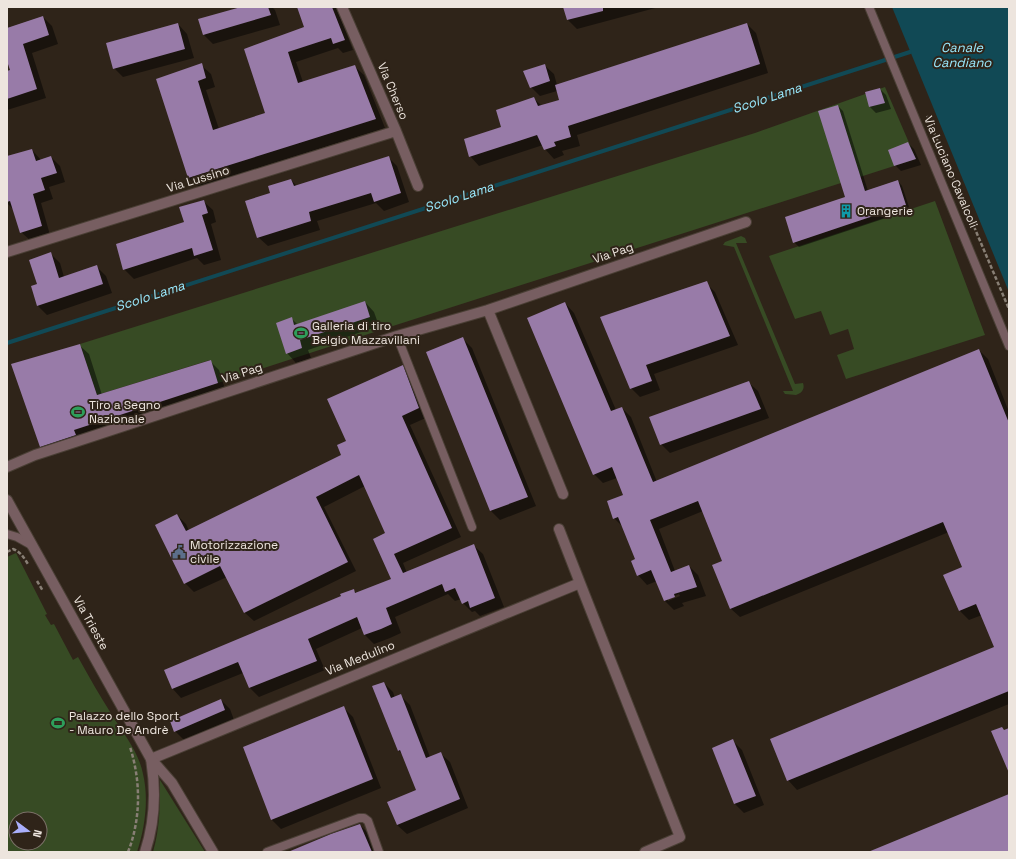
<svg xmlns="http://www.w3.org/2000/svg" width="1016" height="859" font-family="'Space Grotesk',sans-serif">
  <style>
    .green { fill: #374b24; fill-rule: evenodd }
    .water { fill: #114955 }
    .shadow { fill: #0007; fill-rule: evenodd }
    .lines { fill: none; stroke-linecap: round; stroke-linejoin: round }
    .stream { stroke: #114955; stroke-width: 4 }
    .building { fill: #987ba8 }
    .service-casing { stroke: #4a3f35; stroke-width: 10 }
    .minor-casing { stroke: #4a3f35; stroke-width: 12 }
    .tertiary-casing { stroke: #4a3f35; stroke-width: 12 }
    .path { stroke: #887f75; stroke-width: 2.5; stroke-dasharray: 4 2; stroke-linecap: butt }
    .service { stroke: #775e61; stroke-width: 8 }
    .minor { stroke: #775e61; stroke-width: 10 }
    .tertiary { stroke: #775e61; stroke-width: 10 }
    .labels { text-anchor: middle; dominant-baseline: central; stroke-width: 4; stroke-linejoin: round; paint-order: stroke }
    .street-label { font-size: 12px; fill: #ede5de; stroke: #2f2419 }
    .poi-label { font-size: 12px; fill: #ede5de; stroke: #2f2419; text-anchor: start }
    .water-label { font-size: 13px; font-style: italic; fill: #99e9fd; stroke: #2f2419 }
  </style>
  <rect width="100%" height="100%" fill="#2f2419"/>
  <path class="green" d="M885,87L916,159L396,325L218,383L210,360L97,395L80,344L755,133Z
    M935,201L985,335L846,379L837,355L854,349L848,329L830,335L821,311L795,319L769,256Z
    M741,236L745,238L747,243H736L795,384L803,383C805,389 802,393 796,395L785,394L783,391H793L734,247L723,245L725,242Z
    M16,553L47,614L45,615L51,625L54,624L73,660L78,657C89,677 100,696 112,715C123,733 139,752 143,774C149,799 145,828 137,852H7V557ZM16,819H40V843H16Z
    M160,780L205,852H153C160,828 160,805 160,780Z"/>
  <path class="water" d="M892,7H1009V292Z"/>
  <path class="shadow" d="M245,7H272L275,10L280,25L213,44L204,35Z
    M298,7H336L353,50L343,53L338,48L296,62L303,82L354,66L364,75L385,128L198,187L189,178L158,80L201,65L211,74L215,87L206,90L219,129L266,114L246,49L305,28Z
    M564,7H659L577,29L568,20Z
    M43,17L52,26L58,44L32,53L46,98L7,110V72L11,71L7,57V29Z
    M178,24L187,34L194,58L123,77L114,68Z
    M747,24L756,33L768,73L577,135L580,146L562,151L564,155L554,159L545,149L543,145L479,166L470,156L533,98L542,106L560,100L557,91L540,96L531,87L544,65L554,74L557,85Z
    M880,89L886,95L891,109L876,113L870,107L866,93Z
    M838,106L843,111L868,191L898,181L902,186L910,210L799,247L794,242L846,198Z
    M908,143L914,149L921,165L901,171L895,165Z
    M32,150L41,160L51,157L60,166L65,182L49,187L53,199L41,203L50,235L31,241L21,232L14,210L7,203V158Z
    M388,157L397,166L409,202L384,211L376,203L317,221L320,230L268,246L258,237L291,180L297,186Z
    M203,201L213,210L216,222L211,224L221,260L204,265L197,258L134,279L124,269L185,223Z
    M51,254L60,263L64,277L97,267L106,276L112,293L47,315L38,306V285Z
    M706,283L715,292L738,345L654,374L660,390L640,397L631,388L602,318Z
    M365,302L374,312L379,326L308,350L311,358L296,363L287,353L291,318L298,325Z
    M565,303L574,313L616,410L622,408L631,417L657,482L979,350L988,359L1009,412V704L797,790L788,780L996,648L982,615L969,620L960,611L945,575L963,567L949,532L740,617L730,608L724,562L703,511L659,529L675,571L689,566L698,575L706,596L682,603L684,606L674,610L665,601L657,581L647,585L638,575L637,559L623,527L614,518L624,495L617,478L603,483L594,474ZM679,594L680,596L668,601V599Z
    M463,339L472,348L536,506L500,520L491,511Z
    M79,345L89,354L102,395L210,361L219,370L226,392L50,455L41,446Z
    M402,366L411,376L428,417L410,425L461,537L403,563L407,573L473,545L483,554L504,607L480,616L475,611L472,612L463,603L461,599L455,601L448,594L395,617L401,633L390,638L374,644L365,635L362,628L316,649L325,670L259,697L250,688L243,673L181,698L172,688L353,590L357,594L392,579L386,534L365,486L324,507L356,571L254,621L244,612L227,577L194,592L185,583L177,515L186,524L189,531L343,456L347,441Z
    M748,382L758,391L769,418L670,453L661,444Z
    M384,683L393,692L395,698L401,696L410,705L430,757L440,753L450,762L468,808L407,834L397,825L417,791L402,754L398,750Z
    M221,700L230,709L234,720L184,740L175,731Z
    M344,708L353,717L381,788L281,829L272,820L244,748Z
    M733,741L742,750L764,805L744,813L735,804Z
    M360,825L369,834L376,852H290Z"/>
  <g class="lines">
    <path class="stream" d="M7,343L910,52"/>
  </g>
  <path class="building" d="M241,7H268L271,15L203,35L198,19Z
    M297,7H332L345,40L333,44L331,38L288,52L298,83L355,65L376,119L188,178L156,79L202,63L206,78L198,81L213,130L265,113L244,49L304,27Z
    M563,7H603V11L567,20Z
    M43,16L49,35L23,44L37,89L7,99V71L10,70L7,61V28Z
    M178,23L185,49L113,69L106,43Z
    M747,23L760,64L568,126L571,137L554,142L556,146L544,150L537,135L469,157L464,139L501,127L496,110L534,97L538,106L559,100L555,85Z
    M545,64L550,81L530,88L523,71Z
    M880,88L885,103L869,107L865,92Z
    M838,105L865,191L898,180L906,205L793,243L785,217L845,197L818,111Z
    M908,142L916,159L894,166L888,150Z
    M32,149L36,161L51,156L57,173L41,178L45,190L33,194L42,226L20,233L10,201L7,202V156Z
    M389,156L401,193L374,202L371,193L309,212L311,221L257,238L245,201L270,193L268,186L291,179L294,186Z
    M204,200L208,213L202,215L213,250L194,256L192,248L123,270L116,244L184,222L179,207Z
    M51,252L59,278L97,265L103,284L37,306L31,286L37,284L29,260Z
    M707,281L730,336L646,365L652,381L630,389L600,317Z
    M365,301L370,317L300,340L302,348L286,354L276,323L292,317L294,325Z
    M565,302L611,411L622,407L653,482L979,349L1009,423V691L787,781L770,739L994,647L976,604L959,611L943,575L962,567L943,522L730,609L712,565L722,561L698,501L650,520L671,572L689,565L697,587L674,594L675,597L664,601L651,570L637,576L631,561L635,559L618,517L613,519L607,501L623,495L612,467L593,475L527,318Z
    M463,337L528,497L490,511L426,352Z
    M80,344L97,395L211,360L218,383L74,430L76,435L40,447L11,364Z
    M403,365L419,408L402,416L452,528L394,554L403,573L474,544L495,598L470,608L468,601L462,604L455,588L445,592L442,584L386,608L392,624L381,629L364,635L357,617L308,639L317,661L249,688L238,662L172,689L164,670L341,596L340,594L354,589L355,593L391,579L373,539L385,533L359,475L316,497L348,562L244,613L220,566L184,584L155,525L177,514L186,531L341,455L337,445L346,441L327,399Z
    M749,381L761,409L660,445L649,417Z
    M384,682L391,698L401,694L426,758L441,752L460,799L397,825L387,802L416,790L400,750L398,751L372,686Z
    M221,699L225,710L174,732L170,721Z
    M344,706L373,779L271,820L243,747Z
    M1002,727L1004,730L1009,728V773L991,731Z
    M733,739L756,796L734,804L712,748Z
    M1009,794V852H868Z
    M360,824L372,852H288L331,834Z"/>
  <g class="lines">
    <g class="service-casing">
      <path id="service" d="M869,7L1009,346
        M397,336L472,527
        M7,534L17,537L33,546
        M267,852L359,818H364L368,821L379,852"/>
    </g>
    <g class="minor-casing">
      <path id="minor" d="M342,7L396,131L418,186
        M7,252L396,131
        M488,310L563,494
        M7,467L35,455L69,444L397,336L488,310L746,222
        M559,529L580,583L680,837L645,852
        M151,759L580,583"/>
    </g>
    <g class="tertiary-casing">
      <path id="tertiary" d="M7,500L151,759L172,783L213,852
        M145,852C155,822 156,790 151,759"/>
    </g>
    <path class="path" d="M927,116L1009,309
      M7,552L13,549C21,552 24,558 28,564
      M37,581L43,591
      M128,852C141,819 141,781 130,747"/>
    <use href="#service" class="service"/>
    <use href="#minor" class="minor"/>
    <use href="#tertiary" class="tertiary"/>
  </g>
  <defs>
    <g id="building-bare" transform="scale(1.08)"><path d="M-4-6H4V6H1V3H-1V6H-4ZM-2.5-4.3h1.7v1.8h-1.7ZM.8-4.3h1.7v1.8H.8ZM-2.5-1h1.7V.8h-1.7ZM.8-1h1.7V.8H.8Z" fill="#0f9aa8" stroke="#2f2419" stroke-width="2.5" paint-order="stroke"/></g>
    <g id="stadium-bare" transform="scale(1.08)"><path d="M0-5a6.5 5 0 1 0 0 10a6.5 5 0 1 0 0-10ZM-3.5-1.8h7v3.6h-7Z" fill="#2e9e5b" stroke="#2f2419" stroke-width="2.5" paint-order="stroke"/></g>
    <g id="civic-bare" transform="scale(1.08)"><path d="M-.6-6.5H3V-4.5H.6V-3L4-1V1h2V6H-6V1h2V-1L-.6-3ZM-1.2 2.5V6h2.4V2.5Z" fill="#5c6f8a" stroke="#2f2419" stroke-width="2.5" paint-order="stroke"/></g>
  </defs>
  <g fill-rule="evenodd">
    <use href="#building-bare" x="846" y="211"/>
    <use href="#stadium-bare" x="301" y="333"/>
    <use href="#stadium-bare" x="78" y="412"/>
    <use href="#civic-bare" x="179" y="552"/>
    <use href="#stadium-bare" x="58" y="723"/>
  </g>
  <g class="labels">
    <g class="street-label">
      <text transform="translate(393 91) rotate(67)">Via Cherso</text>
      <text transform="translate(951 172) rotate(67)">Via Luciano Cavalcoli</text>
      <text transform="translate(198 179) rotate(-17)">Via Lussino</text>
      <text transform="translate(613 253) rotate(-19)">Via Pag</text>
      <text transform="translate(242 373) rotate(-18)">Via Pag</text>
      <text transform="translate(91 623) rotate(61)">Via Trieste</text>
      <text transform="translate(360 658) rotate(-22)">Via Medulino</text>
    </g>
    <g class="poi-label">
      <text x="857" y="211">Orangerie</text>
      <text x="312" y="326">Galleria di tiro<tspan x="312" dy="14">Belgio Mazzavillani</tspan></text>
      <text x="89" y="405">Tiro a Segno<tspan x="89" dy="14">Nazionale</tspan></text>
      <text x="190" y="545">Motorizzazione<tspan x="190" dy="14">civile</tspan></text>
      <text x="69" y="716">Palazzo dello Sport<tspan x="69" dy="14">- Mauro De Andrè</tspan></text>
    </g>
    <g class="water-label">
      <text x="962" y="47">Canale<tspan x="962" dy="15">Candiano</tspan></text>
      <text transform="translate(767 98) rotate(-18)">Scolo Lama</text>
      <text transform="translate(459 197) rotate(-18)">Scolo Lama</text>
      <text transform="translate(150 296) rotate(-18)">Scolo Lama</text>
    </g>
  </g>
  <rect width="1016" height="859" fill="none" stroke="#ede5de" stroke-width="16"/>
  <g transform="translate(28 831) rotate(106)"><circle r="19" fill="#2f2419" stroke="#7b7168"/>
  <path d="M0-3L7 15L0 10L-7 15Z" fill="#aaaffb"/>
  <text y="-6" font-size="11" font-weight="bold" text-anchor="middle" fill="#ede5de">N</text>
  </g>
</svg>
